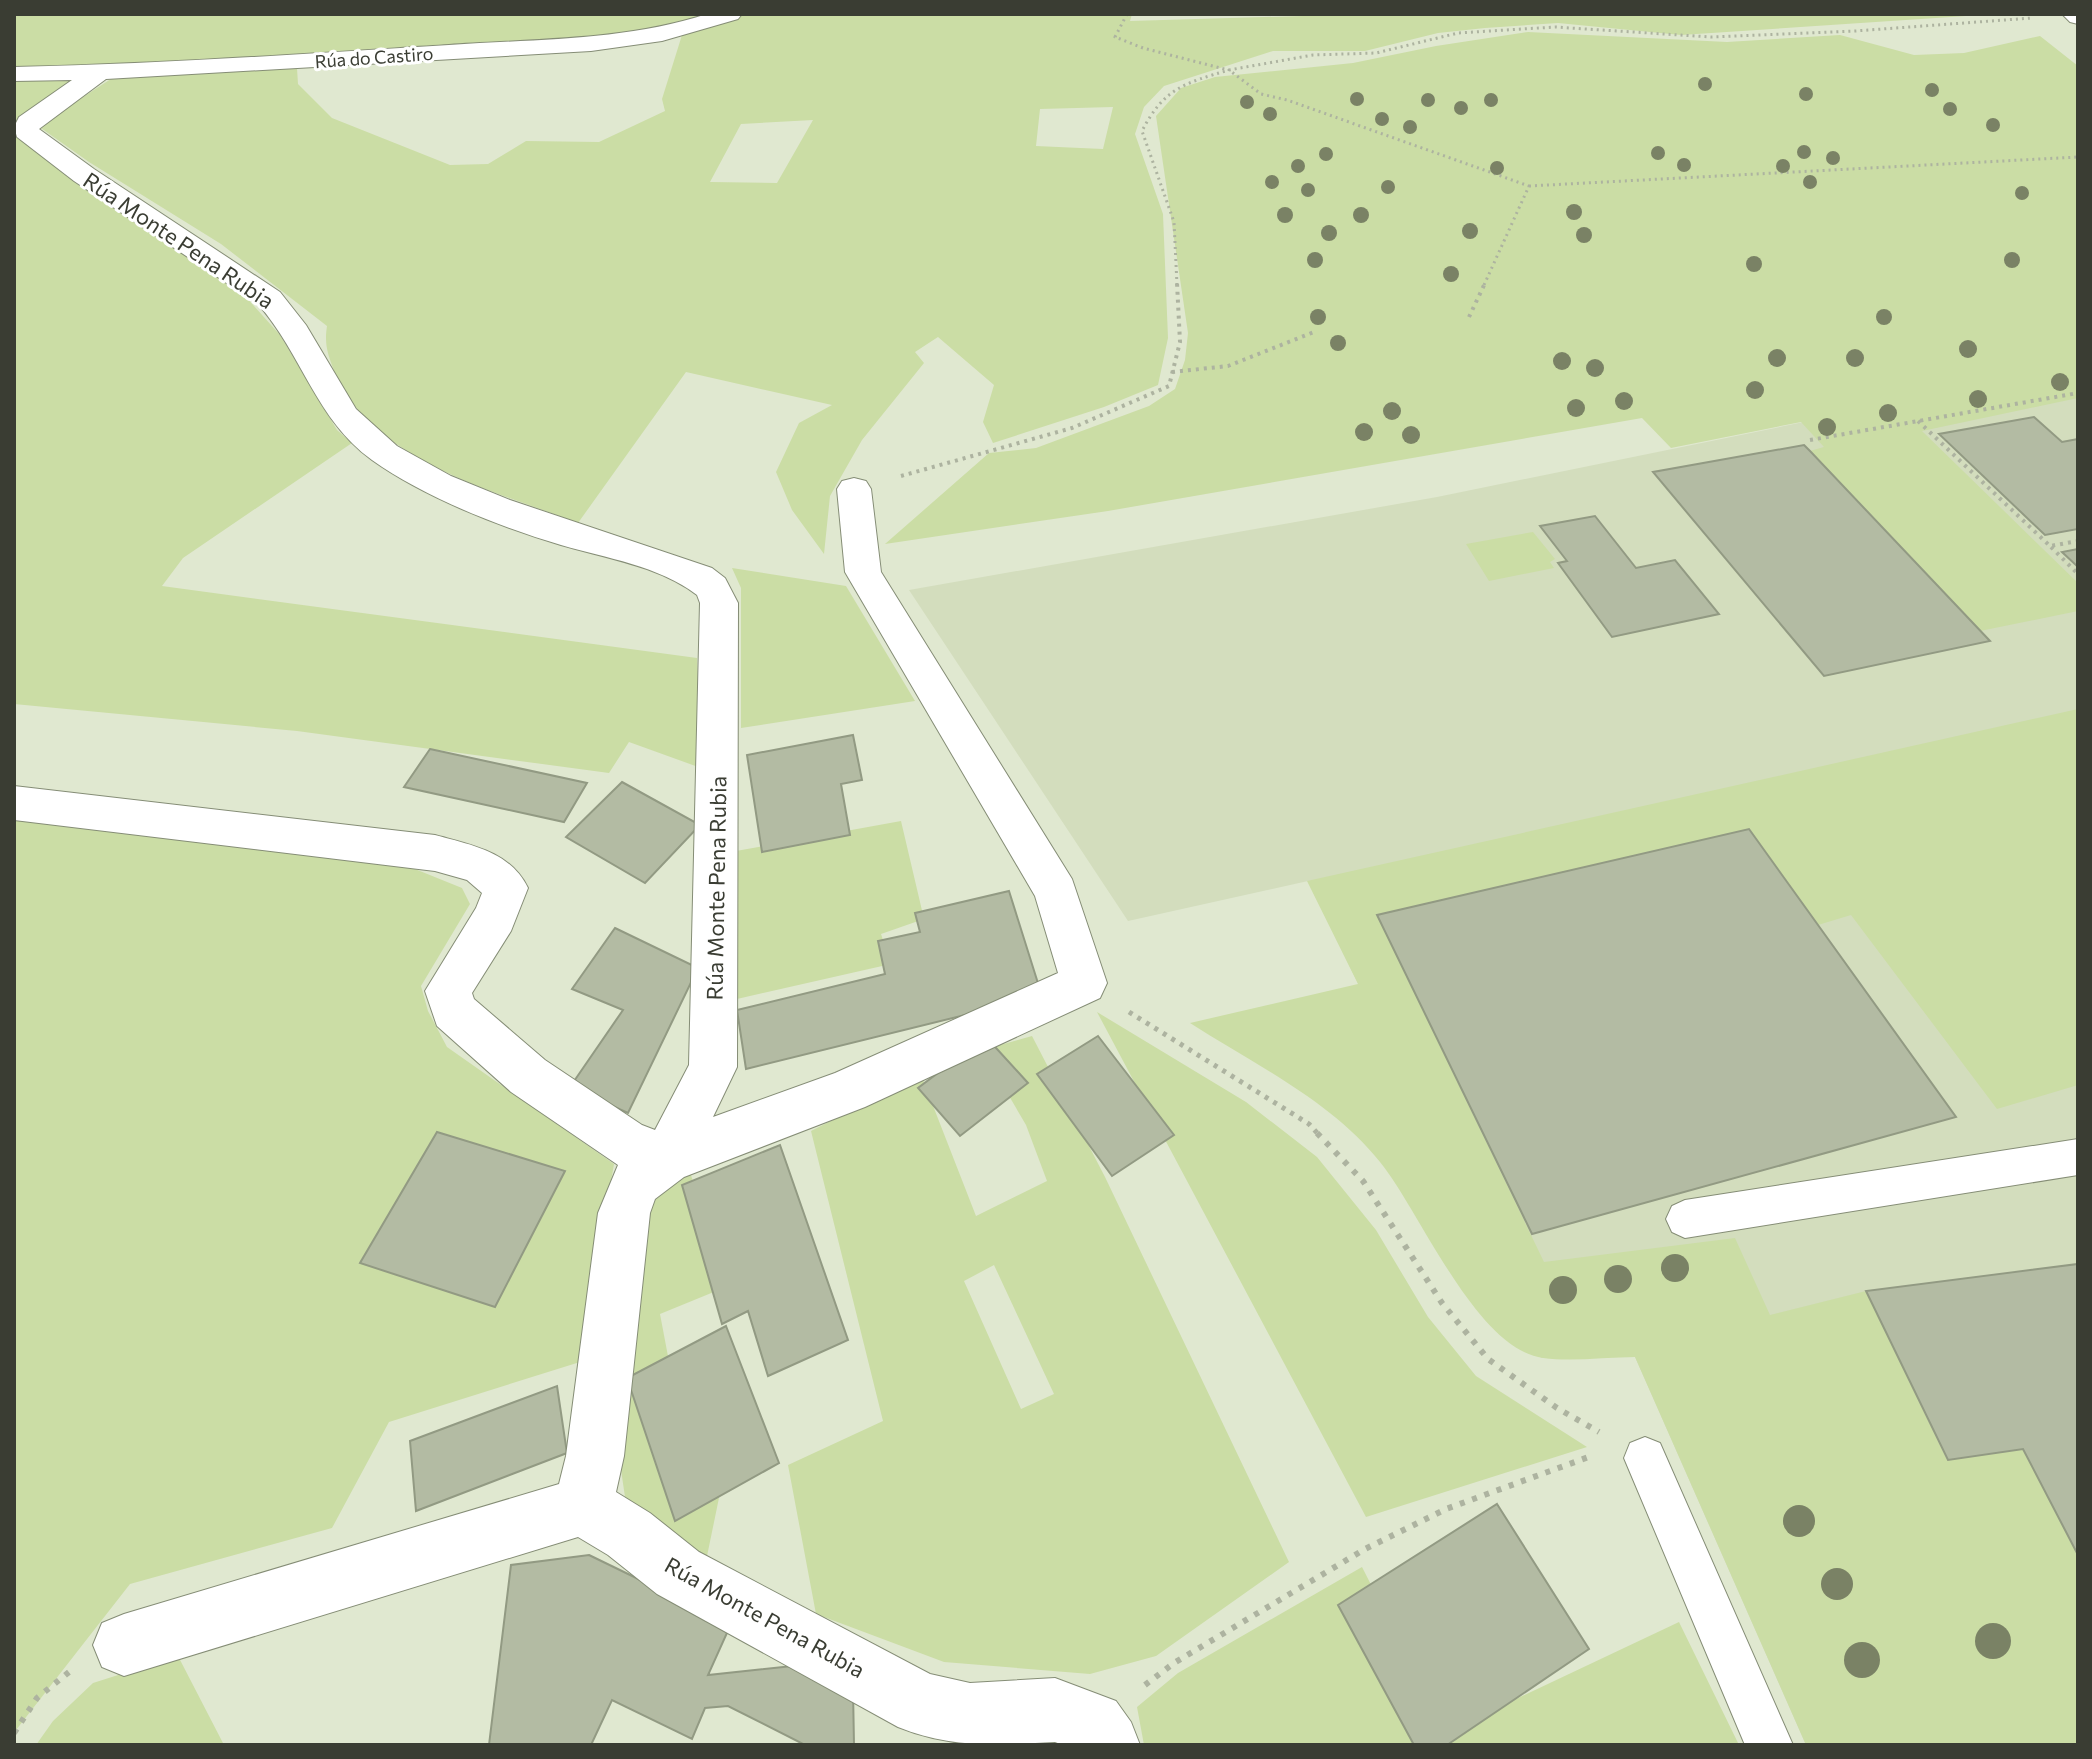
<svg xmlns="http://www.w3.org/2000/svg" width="2092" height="1759" font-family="Commissioner,sans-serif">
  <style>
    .built { fill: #d3ddbd }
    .green { fill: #cbdda5; fill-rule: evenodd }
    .building { fill: #b3bba3; stroke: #929a83; stroke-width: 2 }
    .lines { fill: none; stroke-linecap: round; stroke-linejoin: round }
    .lane-casing { stroke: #858d76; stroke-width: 2 }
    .street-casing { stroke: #858d76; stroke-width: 2 }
    .path-far3 { stroke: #adb3a0; stroke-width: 3; stroke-dasharray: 2 4; stroke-linecap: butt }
    .path-far2 { stroke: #adb3a0; stroke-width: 4; stroke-dasharray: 3 5; stroke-linecap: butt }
    .path-far1 { stroke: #adb3a0; stroke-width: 5; stroke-dasharray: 4 6; stroke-linecap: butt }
    .path { stroke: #adb3a0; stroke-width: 6; stroke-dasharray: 5 8; stroke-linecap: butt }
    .lane { fill: #fff; fill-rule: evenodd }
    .street { fill: #fff; fill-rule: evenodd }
    .tree { fill: #7a8265 }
    .labels { text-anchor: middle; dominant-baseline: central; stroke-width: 6; stroke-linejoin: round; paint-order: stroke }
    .far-street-label { font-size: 18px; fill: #3a3d33; stroke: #fff }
    .street-label { font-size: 22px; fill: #3a3d33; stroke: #fff }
  </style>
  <rect width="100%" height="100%" fill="#e0e8d0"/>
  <path class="built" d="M2078,366V1745H1806L1635,1357L1541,1358L1308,881L1128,921L909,590L1437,497Z"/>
  <path class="green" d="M14,14H711C633,37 552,40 470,46C318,58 166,63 14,69Z
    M734,14H1132L1130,21L1368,14H1996L1681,35L1558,23L1485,28L1438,33L1365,51H1273L1164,86L1144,107L1135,134L1163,214L1168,338L1158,385L1104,407L993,443L983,422L994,385L938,337L915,352L924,363L862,440L830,496L824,554L792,510L776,472L799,423L832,405L686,372L578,523C495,491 373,461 335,373C328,355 324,345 327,326L221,244L89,162L38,126L114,77L297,68L298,84L332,118L450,165L488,164L526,141L599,142L665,111L662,99L682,35ZM1113,107L1103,149L1036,146L1040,109ZM813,120L777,183L710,182L741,124Z
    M1528,32L1727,42L1840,35L1914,55L1964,53L2040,36L2078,66V398L1922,431L2078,583V611L1980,631L1810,451L1824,447L1801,422L1671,448L1642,418L1108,511L885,544L989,453L1036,448L1149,406L1175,389L1185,360L1188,333L1156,116L1181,88L1215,77L1353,63L1436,46Z
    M14,78L72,80L70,86L17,124L15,135L238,288L280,335L337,430L352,443L183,558L162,586L697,658L701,768L629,742L609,773L297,731L14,704Z
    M1533,532L1555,559L1550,562L1554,568L1489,581L1466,544Z
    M732,568L846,586L915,701L741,728V588Z
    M2078,709V1085L1997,1109L1851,915L1818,925L1749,829L1377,915L1544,1262L1735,1238L1770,1315L1866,1291L1947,1460L2023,1449L2078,1555V1745H1806L1635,1357C1605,1357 1572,1362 1543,1358C1476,1349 1420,1211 1380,1162C1332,1101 1254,1064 1190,1023L1358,984L1307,881Z
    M14,812L405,865L462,888L470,904L421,986L428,1011L447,1047L614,1164L580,1362L389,1422L332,1528L130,1584L16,1730Z
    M901,821L924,919L881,934L891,964L737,999L736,851Z
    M1097,1012L1246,1102L1317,1157L1376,1230L1428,1317L1476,1376L1587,1447L1366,1517Z
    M1032,1036L1105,1177L1289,1562L1156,1656L1090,1674L944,1662L816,1614L788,1465L883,1421L811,1131L921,1075L976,1216L1047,1181L1026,1125L982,1050ZM994,1265L1054,1394L1021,1409L964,1281Z
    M690,1172L726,1287L660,1314L695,1499L720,1493L706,1561L689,1551L625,1497L619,1456L646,1203Z
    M1362,1567L1446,1732L1679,1622L1739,1745H1144L1137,1707L1178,1673Z
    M178,1656L224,1745H36L53,1721L93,1683Z"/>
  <path class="building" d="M2034,417L2062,442L2078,439V529L2045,535L1939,434Z
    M1804,445L1810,451L1990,641L1824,676L1653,472Z
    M1595,516L1636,568L1675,560L1719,614L1612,637L1558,563L1567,561L1540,526Z
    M2078,549V567L2062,552Z
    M853,735L862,780L841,784L850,835L762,852L747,755Z
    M430,749L587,783L564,822L404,787Z
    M622,782L700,825L645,883L566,837Z
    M1749,829L1956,1117L1532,1234L1377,915Z
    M1009,891L1042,996L746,1069L737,1010L885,974L878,941L920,932L915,913Z
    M615,928L698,968L628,1113L570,1087L623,1010L572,989Z
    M1098,1036L1174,1135L1112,1176L1037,1074Z
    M986,1037L1028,1083L960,1136L918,1088Z
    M437,1132L565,1171L495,1307L360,1263Z
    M780,1145L848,1340L768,1376L748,1311L722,1324L682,1185Z
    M2078,1264V1555L2023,1449L1948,1460L1866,1291Z
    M726,1326L779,1463L675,1521L627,1378Z
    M557,1386L567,1453L416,1511L410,1441Z
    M1497,1504L1589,1649L1447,1745H1414L1338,1605Z
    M589,1555L731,1624L708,1675L802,1665L853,1689L854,1745H805L728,1706L705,1708L692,1739L612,1700L591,1745H489L511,1565Z"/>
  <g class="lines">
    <g class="lane-casing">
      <path id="lane" d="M2078,1139V1175L1685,1238L1672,1232L1666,1219L1672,1206L1685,1200Z
        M1645,1437L1660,1443L1793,1745H1745L1624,1458L1630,1443Z"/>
    </g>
    <g class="street-casing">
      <path id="street" d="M707,14H742L738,19L662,41L591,51L106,79L39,129L94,169L280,292L306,325L356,409L397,446L451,476L510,500L712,568L725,578L738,603L737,1067L713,1117L835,1073L1058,973L1035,896L845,572L837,489L842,481L854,478L866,481L871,489L881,572L1072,879L1107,983L1100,998L865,1107L684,1177L655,1199L650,1213L624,1456L616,1492L650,1513L699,1552L930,1674L970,1683L1055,1678L1116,1701L1131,1722L1140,1745H1063L1055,1742C998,1745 952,1749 898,1727L657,1594L608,1555L578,1537L124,1676L102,1667L93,1645L102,1623L124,1614L559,1484L566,1456L598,1213L618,1165L511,1092L437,1026L425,991L476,908L482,893L467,880L435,871L14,820V786L435,835C471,845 510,851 528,888L511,931L472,993L474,999L545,1060L642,1125L655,1130L689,1065L700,603L697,595C659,566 606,558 561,545C500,527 424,497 372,460C316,420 302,354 258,304L74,181L17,137L14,127L19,117L72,80L14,81V67C159,64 304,54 449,45C535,39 624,41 707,14Z
        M2062,14H2078V24L2070,22Z"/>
    </g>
    <path class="path-far3" d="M1127,14L1115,37L1143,48L1228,70
      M1529,186L2078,157
      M1177,285L1174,222L1142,131C1164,88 1185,83 1229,70
      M1484,285L1529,186L1287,100L1261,94L1229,70L1313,55L1376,53L1458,33L1555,27L1711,37L1855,31L2032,18"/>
    <path class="path-far2" d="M1469,317L1485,283
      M1172,372L1228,366L1314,332
      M1918,421L2050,546L2078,541
      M1810,440L2078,393
      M901,476L1072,428L1169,386L1180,342L1177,283
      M2051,547L2078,574"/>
    <path class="path-far1" d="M1129,1012L1309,1124L1319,1135"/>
    <path class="path" d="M1317,1133L1363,1181L1442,1303L1488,1359L1557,1408L1599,1432
      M1145,1685L1174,1663L1365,1549L1446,1509L1594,1455
      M14,1733L37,1698L69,1672"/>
    <use href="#lane" class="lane"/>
    <use href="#street" class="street"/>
  </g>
  <g class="tree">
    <circle cx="1705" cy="84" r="7"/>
    <circle cx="1932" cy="90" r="7"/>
    <circle cx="1806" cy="94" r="7"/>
    <circle cx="1357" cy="99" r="7"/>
    <circle cx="1428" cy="100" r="7"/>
    <circle cx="1491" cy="100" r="7"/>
    <circle cx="1247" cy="102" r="7"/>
    <circle cx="1461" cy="108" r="7"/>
    <circle cx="1950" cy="109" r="7"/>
    <circle cx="1270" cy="114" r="7"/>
    <circle cx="1382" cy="119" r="7"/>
    <circle cx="1993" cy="125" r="7"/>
    <circle cx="1410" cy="127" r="7"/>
    <circle cx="1804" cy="152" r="7"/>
    <circle cx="1658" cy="153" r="7"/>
    <circle cx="1326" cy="154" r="7"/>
    <circle cx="1833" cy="158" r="7"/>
    <circle cx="1684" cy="165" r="7"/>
    <circle cx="1298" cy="166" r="7"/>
    <circle cx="1783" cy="166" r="7"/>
    <circle cx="1497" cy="168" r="7"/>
    <circle cx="1272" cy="182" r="7"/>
    <circle cx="1810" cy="182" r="7"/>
    <circle cx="1388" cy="187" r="7"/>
    <circle cx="1308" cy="190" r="7"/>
    <circle cx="2022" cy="193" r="7"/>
    <circle cx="1574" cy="212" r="8"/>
    <circle cx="1285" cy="215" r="8"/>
    <circle cx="1361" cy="215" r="8"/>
    <circle cx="1470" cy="231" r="8"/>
    <circle cx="1329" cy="233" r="8"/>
    <circle cx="1584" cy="235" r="8"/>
    <circle cx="1315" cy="260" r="8"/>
    <circle cx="2012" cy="260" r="8"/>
    <circle cx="1754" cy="264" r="8"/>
    <circle cx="1451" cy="274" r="8"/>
    <circle cx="1318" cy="317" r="8"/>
    <circle cx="1884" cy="317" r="8"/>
    <circle cx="1338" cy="343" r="8"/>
    <circle cx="1968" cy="349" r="9"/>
    <circle cx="1777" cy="358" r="9"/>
    <circle cx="1855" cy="358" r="9"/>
    <circle cx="1562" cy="361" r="9"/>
    <circle cx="1595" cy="368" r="9"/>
    <circle cx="2060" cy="382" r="9"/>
    <circle cx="1755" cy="390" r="9"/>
    <circle cx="1978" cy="399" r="9"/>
    <circle cx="1624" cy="401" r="9"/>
    <circle cx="1576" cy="408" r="9"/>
    <circle cx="1392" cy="411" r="9"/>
    <circle cx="1888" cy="413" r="9"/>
    <circle cx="1827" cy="427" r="9"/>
    <circle cx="1364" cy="432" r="9"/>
    <circle cx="1411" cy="435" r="9"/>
    <circle cx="1675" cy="1268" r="14"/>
    <circle cx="1618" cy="1279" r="14"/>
    <circle cx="1563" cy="1290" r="14"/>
    <circle cx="1799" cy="1521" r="16"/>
    <circle cx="1837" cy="1584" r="16"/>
    <circle cx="1993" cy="1641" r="18"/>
    <circle cx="1862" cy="1660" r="18"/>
  </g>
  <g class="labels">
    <g class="far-street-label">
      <text transform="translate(374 57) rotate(-4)">Rúa do Castiro</text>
    </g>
    <g class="street-label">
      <text transform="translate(179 240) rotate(34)">Rúa Monte Pena Rubia</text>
      <text transform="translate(716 888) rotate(-89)">Rúa Monte Pena Rubia</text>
      <text transform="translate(765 1617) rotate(29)">Rúa Monte Pena Rubia</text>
    </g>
  </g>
  <rect width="2092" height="1759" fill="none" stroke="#3a3d33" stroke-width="32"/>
</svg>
